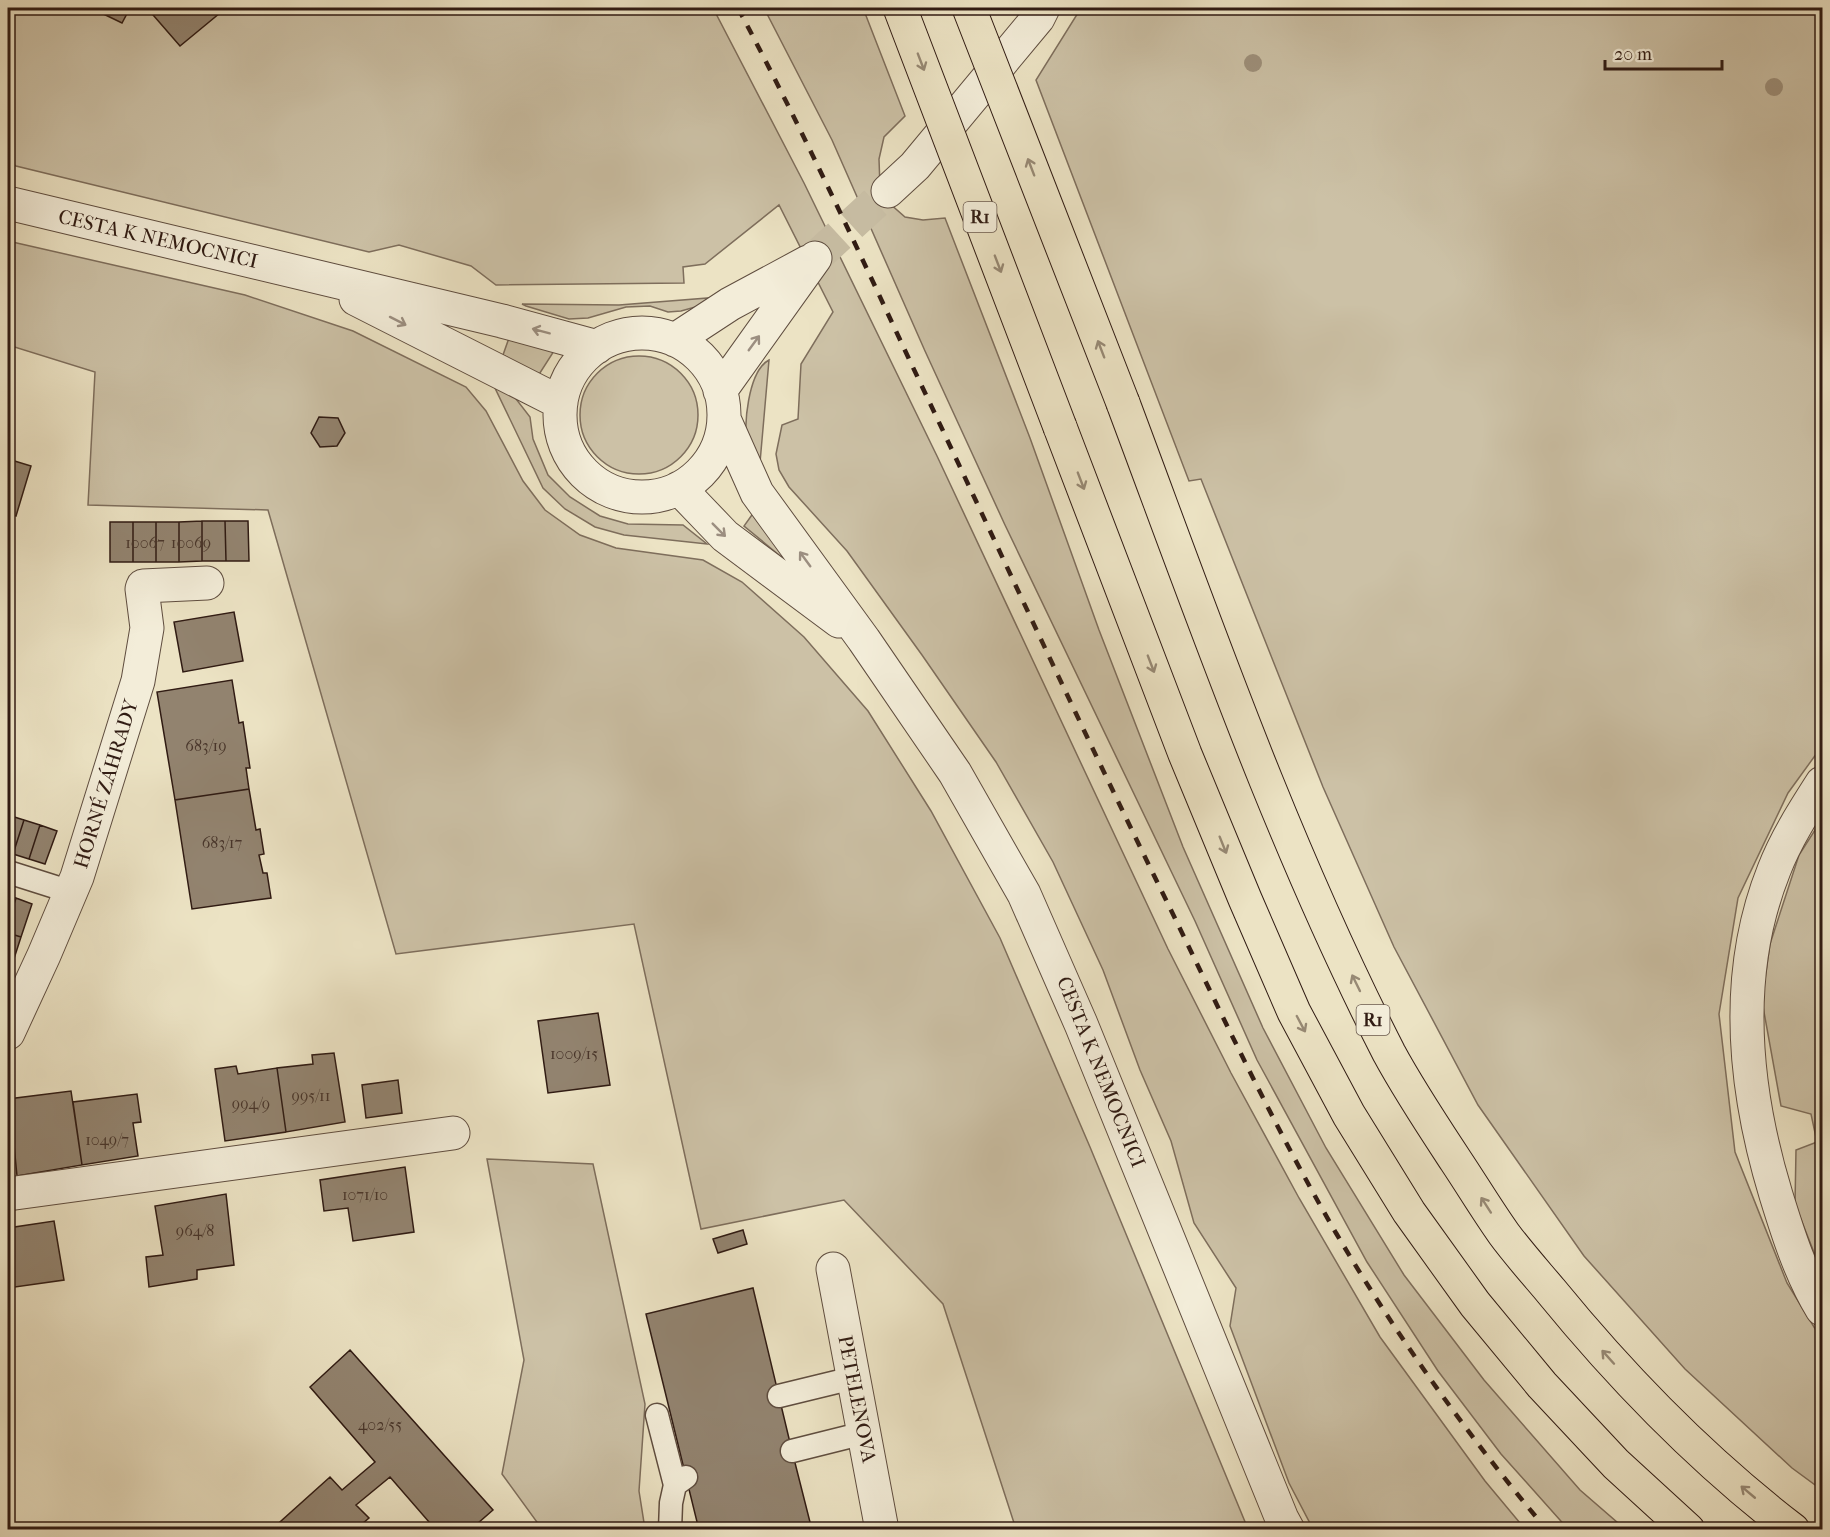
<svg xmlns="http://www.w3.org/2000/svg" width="1830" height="1537" font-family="'IM FELL French Canon',serif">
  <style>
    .green { fill: #ccc1a6; stroke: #7e6e5c; stroke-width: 1.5 }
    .building { fill: #92836f; stroke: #301b13; stroke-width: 1.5 }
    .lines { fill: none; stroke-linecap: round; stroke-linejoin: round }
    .tertiary-tunnel { stroke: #c6bba1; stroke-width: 33; stroke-dasharray: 33 16; stroke-linecap: butt }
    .service-casing { stroke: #5f4d3f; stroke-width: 25 }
    .minor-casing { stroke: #5f4d3f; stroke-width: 35 }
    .tertiary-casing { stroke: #5f4d3f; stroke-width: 35 }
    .motorway-casing { stroke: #301b13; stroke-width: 35 }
    .service { stroke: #f3edd9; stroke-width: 22 }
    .minor { stroke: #f3edd9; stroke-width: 33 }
    .tertiary { stroke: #f3edd9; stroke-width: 33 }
    .motorway { stroke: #ece3c4; stroke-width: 33 }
    .rail { stroke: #301b13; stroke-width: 4.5; stroke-dasharray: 10 10; stroke-linecap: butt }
    .motorway-bridge-casing { stroke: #301b13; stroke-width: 35; stroke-linecap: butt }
    .motorway-bridge { stroke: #ece3c4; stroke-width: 33 }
    .tree { fill: #9e907b }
    .oneway { stroke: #978974 }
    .oneway2 { stroke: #9b8e80 }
    .labels { text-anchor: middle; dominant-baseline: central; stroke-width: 4.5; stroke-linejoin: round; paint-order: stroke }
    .number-label { font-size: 16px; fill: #48352a }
    .shield { fill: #f3edd9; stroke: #6a5a4e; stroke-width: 1.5 }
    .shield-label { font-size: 18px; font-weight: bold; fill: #301b13 }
    .street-label { font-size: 20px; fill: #301b13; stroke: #f3edd9 }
  </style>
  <rect width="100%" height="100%" fill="#ece3c4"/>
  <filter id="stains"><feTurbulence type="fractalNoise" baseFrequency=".00333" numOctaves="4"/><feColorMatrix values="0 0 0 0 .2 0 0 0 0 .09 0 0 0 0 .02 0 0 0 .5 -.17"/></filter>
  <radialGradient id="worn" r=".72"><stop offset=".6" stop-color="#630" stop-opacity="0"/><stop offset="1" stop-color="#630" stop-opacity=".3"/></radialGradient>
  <path class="green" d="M9,8H713L804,183L937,456L1168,949L1231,1073L1299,1198L1380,1337L1485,1481L1525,1529H1313L1289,1483L1230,1326L1236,1288L1194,1223L1171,1141L1140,1070L1103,970L1053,862L996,762L922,655L847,551L789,487L779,470L776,454L782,425L798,419L801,364L833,312L779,205L705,264L683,267L684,283L496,285L471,266L399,245L369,252L16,166L8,159V10Z
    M764,8H863L905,116L884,137L879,159L880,187L888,202L905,217L923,220L945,218L1030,438L1099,630L1183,847L1263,1028L1326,1148L1404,1275L1484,1380L1580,1490L1625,1529H1568L1501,1454L1438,1371L1367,1262L1257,1060L1195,921L1005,525L925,351L832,140Z
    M1081,8H1822V746L1788,793L1738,898L1719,1014L1735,1152L1787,1283L1822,1340V1490L1792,1468L1685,1369L1584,1256L1478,1105L1394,947L1323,787L1201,479L1189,481L1036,80Z
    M8,241L245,295L353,331L466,387L486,411L523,481L545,510L580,535L616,548L703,560L742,582L804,637L868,711L931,811L1000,938L1090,1147L1248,1529H1016L943,1304L844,1200L701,1229L634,924L396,954L268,510L88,505L95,372L8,345Z
    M708,298L699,306L681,311L668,312L650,306L626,307L588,318L569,319L526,306L522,304L619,305Z
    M509,338L554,351L538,376L503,355Z
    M580 415a59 59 0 1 1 118 0a59 59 0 1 1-118 0Z
    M769,360L759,474C755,466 748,457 747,448C743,427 748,371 769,360Z
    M494,386L513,395L530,417L533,439L548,475L570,497L600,516L628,524L683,525L707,544L624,535L595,527L565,509L543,488Z
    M754,512L788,560H785L744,526Z
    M1822,819V1273L1795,1204L1796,1150L1817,1142L1811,1114L1781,1106L1762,1001L1770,944L1799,855Z
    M487,1159L593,1164L645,1404L639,1491L645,1529H542L502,1474L524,1360Z"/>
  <path class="building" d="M91,8H130L122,23Z
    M147,8H226L180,46Z
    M319,417L338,418L345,433L337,446L320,447L311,433Z
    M8,459L31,466L16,516L8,513Z
    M202,521V561L179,562V522Z
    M202,521H225L226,561H202Z
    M225,521H248L249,561H226Z
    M110,522H133V562H110Z
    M133,522H156V562H133Z
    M156,522H179V562H156Z
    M234,612L243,661L183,672L174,622Z
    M232,680L239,723L243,722L250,768H246L249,789L175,800L157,692Z
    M249,789L256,830L260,829L264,854L259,855L263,873H267L271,898L192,909L175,800Z
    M8,815L24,820L13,854L8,852Z
    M24,820L40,825L29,859L13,854Z
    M40,825L57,831L45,864L29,859Z
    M8,896L16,898L8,923Z
    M16,898L32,904L21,937L8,933V923Z
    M8,933L21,937L10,971H8Z
    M598,1013L610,1085L548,1093L538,1021Z
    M334,1053L345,1122L286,1132L277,1068L313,1064L312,1055Z
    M236,1066L238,1074L277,1068L286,1132L225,1141L215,1069Z
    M398,1080L402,1113L366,1118L362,1085Z
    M71,1091L82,1165L17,1176L14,1145L8,1146V1123H10L8,1099Z
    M137,1094L141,1122L133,1123L138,1156L82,1165L73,1102Z
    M405,1167L414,1232L353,1241L348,1208L324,1211L320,1180Z
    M226,1194L234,1265L197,1270V1279L149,1287L146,1257L163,1255L155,1206Z
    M54,1221L64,1280L8,1288V1228Z
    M743,1230L747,1244L718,1253L713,1239Z
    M753,1288L792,1451L812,1530H699L646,1314Z
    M350,1350L493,1510L470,1530H436L390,1477L356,1505L369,1518L355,1530H271L330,1477L342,1490L375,1462L310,1387Z"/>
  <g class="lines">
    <path class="tertiary-tunnel" d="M815,258L888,191"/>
    <g class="service-casing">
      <path id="service" d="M8,872L71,892
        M779,1396L853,1378
        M657,1415L675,1485
        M792,1451L864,1433
        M670,1530L671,1503L675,1485L686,1477"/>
    </g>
    <g class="minor-casing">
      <path id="minor" d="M1822,783C1804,811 1786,839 1774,870C1732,975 1744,1090 1776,1195C1788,1234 1801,1275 1822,1309
        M8,1033L44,955L77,877L138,681L147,628L142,589L143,586L207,583
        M8,1194L453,1133
        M833,1269L882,1530"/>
    </g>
    <g class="tertiary-casing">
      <path id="tertiary" d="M888,191L915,166L1038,18L1043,8
        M8,203L502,321L597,347
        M356,299L561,403
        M560 415a82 82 0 1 1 164 0a82 82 0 1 1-164 0Z
        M675,340L730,304L808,262
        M720,391L815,258
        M724,419L757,493L864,640L955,773L1024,894L1081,1024L1282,1519L1288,1530
        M679,488L725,536L839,621"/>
    </g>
    <g class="motorway-casing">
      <path id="motorway" d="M1123,403C1205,622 1282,844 1389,1053C1409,1090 1433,1126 1456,1161C1472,1185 1487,1210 1504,1234C1518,1253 1535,1272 1551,1291C1622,1378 1703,1461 1793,1530
        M1060,427L1185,754L1245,899L1294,1012L1349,1115L1409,1212L1475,1304L1542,1385L1616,1464L1688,1530"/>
    </g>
    <use href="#service" class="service"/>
    <use href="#minor" class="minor"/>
    <use href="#tertiary" class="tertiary"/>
    <use href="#motorway" class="motorway"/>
    <path class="rail" d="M738,8C799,123 854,241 909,359C996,542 1080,726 1170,908C1223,1017 1275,1128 1336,1233C1398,1338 1468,1436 1547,1530"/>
    <g class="motorway-bridge-casing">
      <path id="motorway-bridge" d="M900,8L1060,427
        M969,8L1123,403"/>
    </g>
    <use href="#motorway-bridge" class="motorway-bridge"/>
  </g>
  <g class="tree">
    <circle cx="1253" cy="63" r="9"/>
    <circle cx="1774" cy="87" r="9"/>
  </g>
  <defs><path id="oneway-shaft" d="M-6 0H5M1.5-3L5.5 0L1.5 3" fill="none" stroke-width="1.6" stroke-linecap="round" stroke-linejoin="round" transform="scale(1.5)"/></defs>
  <g class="oneway">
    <use href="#oneway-shaft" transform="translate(921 62) rotate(69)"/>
    <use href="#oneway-shaft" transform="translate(1031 167) rotate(-111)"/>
    <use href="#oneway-shaft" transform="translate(998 264) rotate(69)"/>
    <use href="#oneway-shaft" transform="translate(1101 349) rotate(-111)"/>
    <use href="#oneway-shaft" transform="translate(1081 481) rotate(69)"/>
    <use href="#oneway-shaft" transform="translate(1151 664) rotate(69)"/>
    <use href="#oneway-shaft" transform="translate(1223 845) rotate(68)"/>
    <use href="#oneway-shaft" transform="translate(1356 983) rotate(-116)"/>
    <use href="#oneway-shaft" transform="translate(1301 1024) rotate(62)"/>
    <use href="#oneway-shaft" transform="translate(1486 1205) rotate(-123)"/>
    <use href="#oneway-shaft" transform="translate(1608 1357) rotate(-132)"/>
    <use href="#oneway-shaft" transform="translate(1748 1492) rotate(-140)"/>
  </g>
  <g class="oneway2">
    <use href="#oneway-shaft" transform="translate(398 321) rotate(27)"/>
    <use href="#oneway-shaft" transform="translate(541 331) rotate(-165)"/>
    <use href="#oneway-shaft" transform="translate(754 343) rotate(-54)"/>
    <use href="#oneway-shaft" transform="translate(719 530) rotate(45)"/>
    <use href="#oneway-shaft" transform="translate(805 559) rotate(-126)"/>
  </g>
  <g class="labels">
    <g class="number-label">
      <text x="145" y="542">10067</text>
      <text x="191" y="542">10069</text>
      <text x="206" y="745">683/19</text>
      <text x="222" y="842">683/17</text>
      <text x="574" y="1053">1009/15</text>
      <text x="311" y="1095">995/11</text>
      <text x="251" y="1103">994/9</text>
      <text x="107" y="1139">1049/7</text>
      <text x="365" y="1194">1071/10</text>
      <text x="195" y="1230">964/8</text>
      <text x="380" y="1424">402/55</text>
    </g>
    <g class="shield">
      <rect x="963.5" y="202" width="33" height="30" rx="4.5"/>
      <rect x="1356.5" y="1005" width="33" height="30" rx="4.5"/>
    </g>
    <g class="shield-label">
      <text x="980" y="217">R1</text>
      <text x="1373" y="1020">R1</text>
    </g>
    <g class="street-label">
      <text transform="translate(158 239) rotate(13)">CESTA K NEMOCNICI</text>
      <text transform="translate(106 784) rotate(-73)">HORNÉ ZÁHRADY</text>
      <text transform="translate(1101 1072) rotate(68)">CESTA K NEMOCNICI</text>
      <text transform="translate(857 1399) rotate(79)">PETELENOVA</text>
    </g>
  </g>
  <rect width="1830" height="1537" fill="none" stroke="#ece3c4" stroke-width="30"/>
  <rect x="9" y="9" width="1812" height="1519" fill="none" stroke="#301b13" stroke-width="3"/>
  <rect x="15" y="15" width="1800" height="1507" fill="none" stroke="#301b13" stroke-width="1.5"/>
  <path d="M1605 60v9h117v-9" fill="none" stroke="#301b13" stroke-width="3"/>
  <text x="1614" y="60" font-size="18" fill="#301b13" stroke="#f3edd9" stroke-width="4.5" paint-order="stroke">20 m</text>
  <rect width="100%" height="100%" filter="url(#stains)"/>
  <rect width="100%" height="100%" fill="url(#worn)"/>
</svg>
